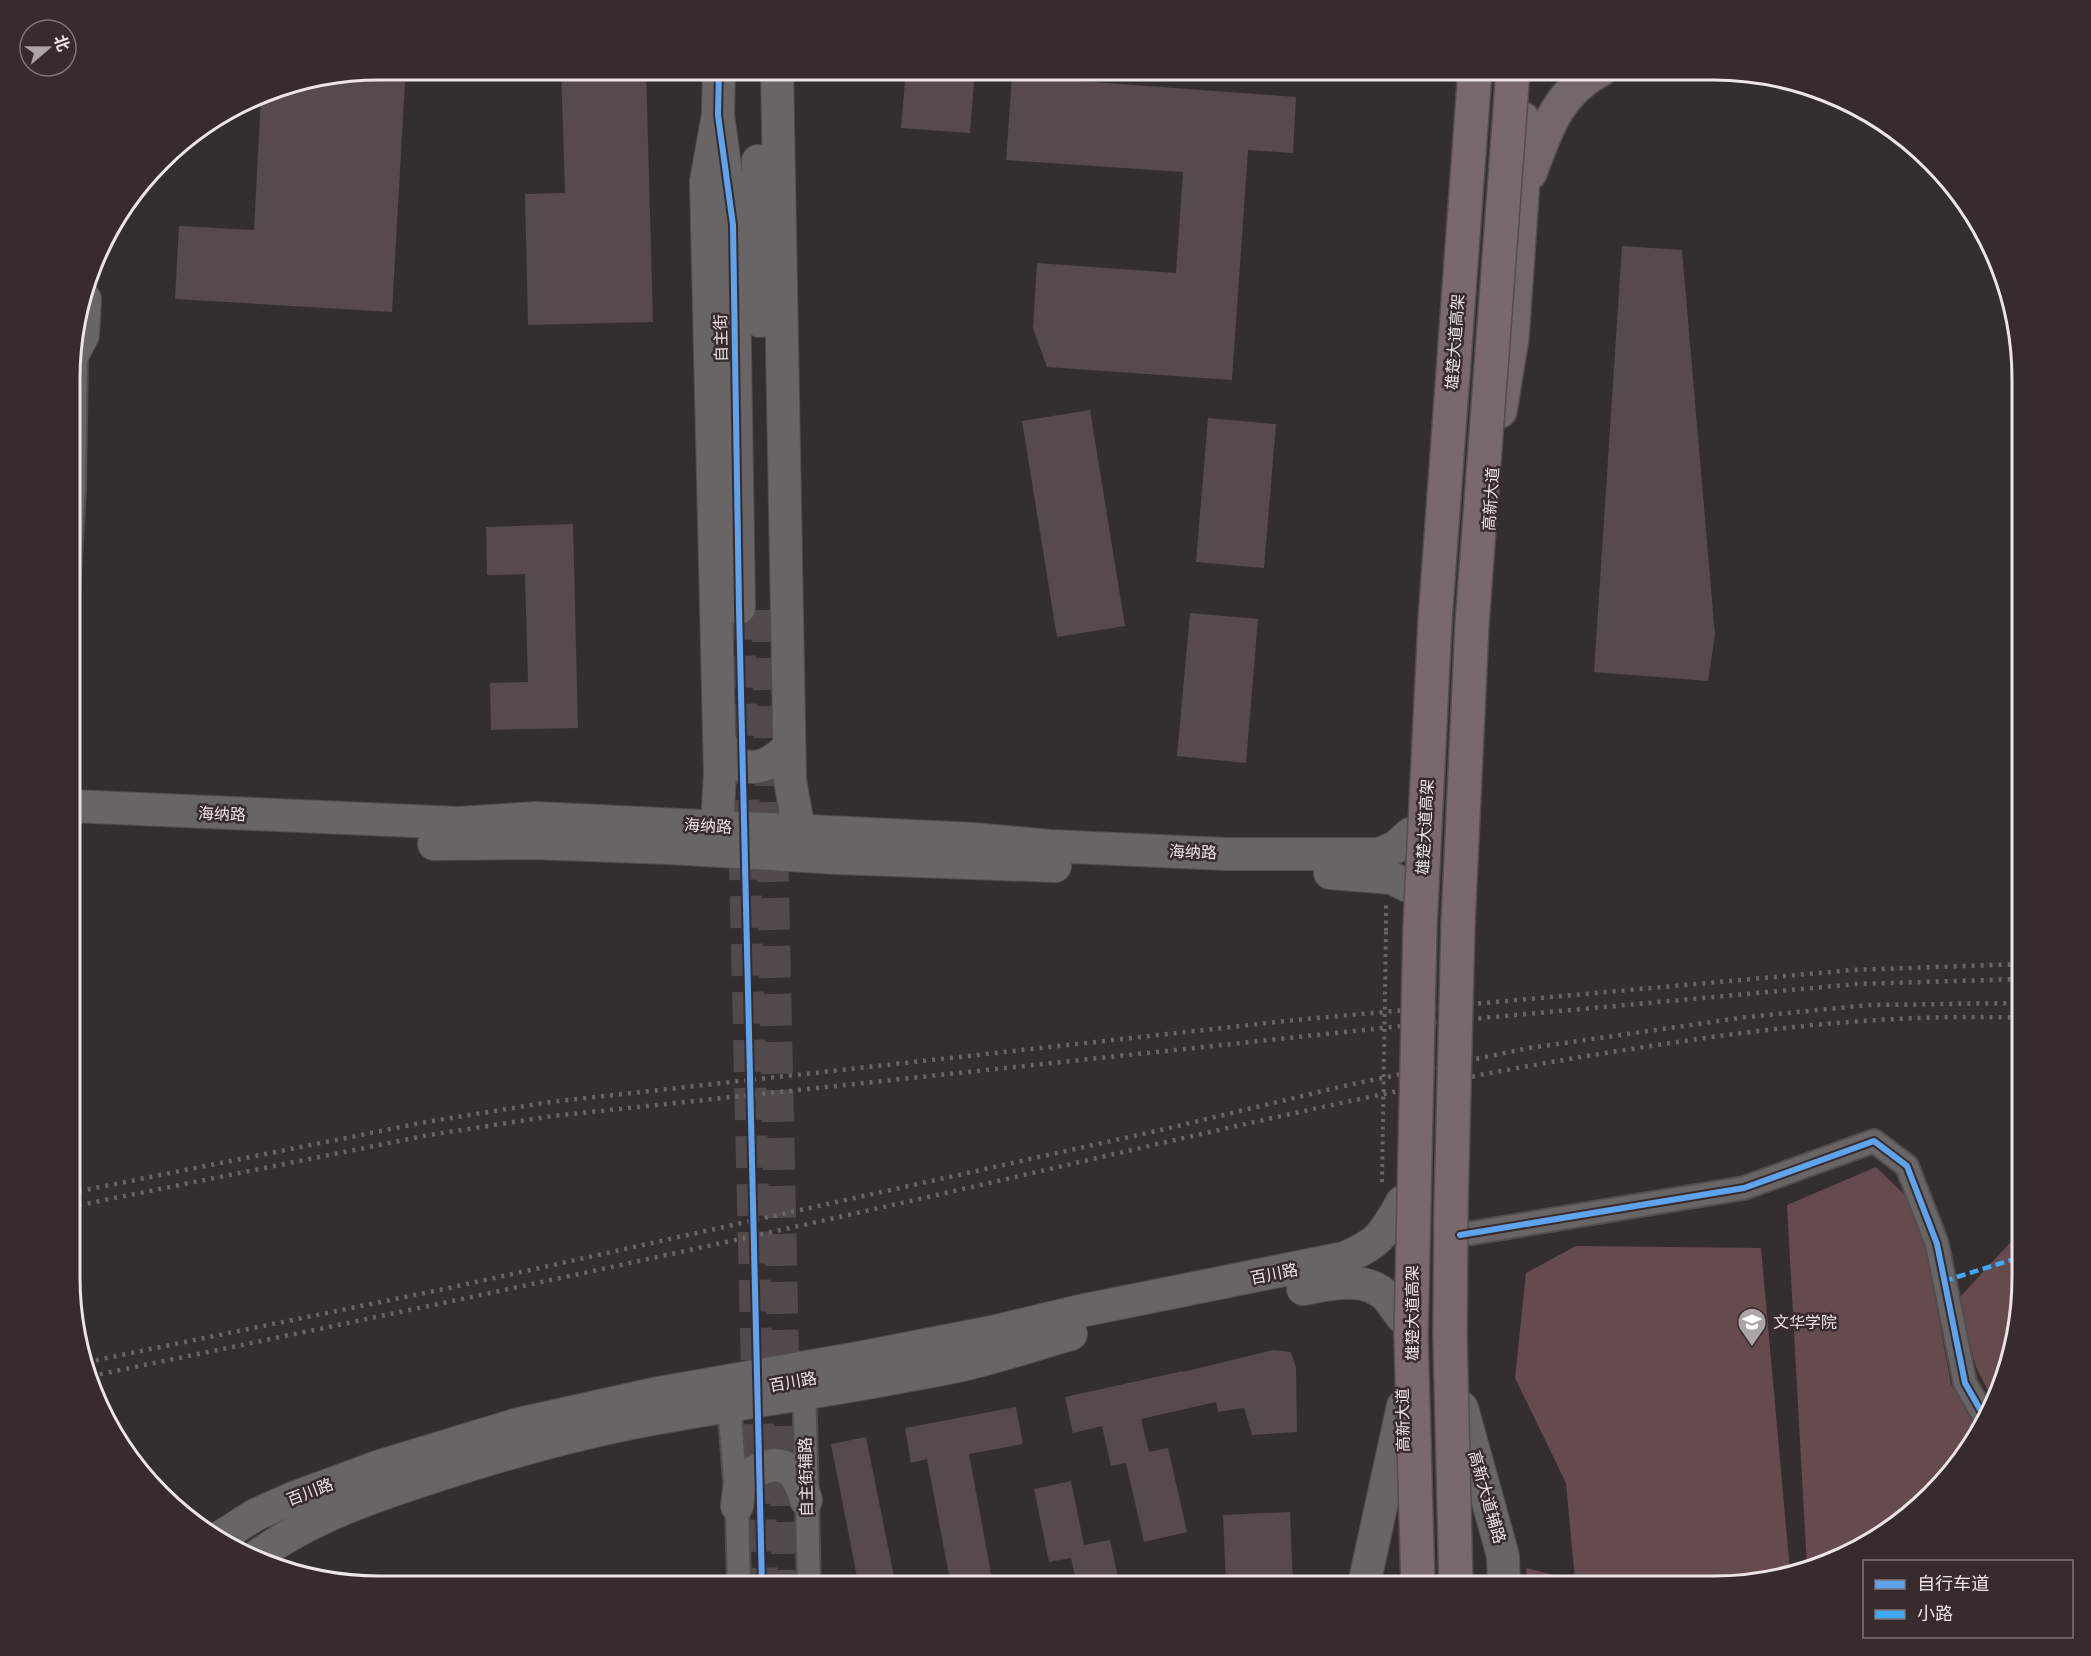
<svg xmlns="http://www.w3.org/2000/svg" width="2091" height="1656" font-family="'Space Grotesk','Noto Sans SC',sans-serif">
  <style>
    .green { fill: #654b4d }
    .building { fill: #564a4b }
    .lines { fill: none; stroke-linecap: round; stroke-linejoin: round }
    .secondary-tunnel { stroke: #51494a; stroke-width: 32; stroke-dasharray: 32 16; stroke-linecap: butt }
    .lane-casing { stroke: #534d4d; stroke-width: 14 }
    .street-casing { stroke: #534d4d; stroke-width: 26 }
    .secondary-casing { stroke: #534d4d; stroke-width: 34 }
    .primary-casing { stroke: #534d4d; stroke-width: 36 }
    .path { stroke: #696465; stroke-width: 4; stroke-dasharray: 3 4.5; stroke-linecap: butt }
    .lane { stroke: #6a6565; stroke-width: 10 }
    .street { stroke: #6a6565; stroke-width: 22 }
    .secondary { stroke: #6a6565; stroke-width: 32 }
    .primary { stroke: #746769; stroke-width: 33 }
    .rail { stroke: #6b6566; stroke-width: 4.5; stroke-dasharray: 3 6; stroke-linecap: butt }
    .highway-bridge-casing { stroke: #534d4d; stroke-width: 36; stroke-linecap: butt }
    .path-bridge { stroke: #696465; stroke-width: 4; stroke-dasharray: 3 4.5; stroke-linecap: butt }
    .highway-bridge { stroke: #7a696b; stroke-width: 33 }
    .quiet { stroke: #3fa9f5; stroke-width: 4.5; stroke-dasharray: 9 4.5; stroke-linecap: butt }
    .cycleway-casing { stroke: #382b2d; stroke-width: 10 }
    .cycleway { stroke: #60a3ed; stroke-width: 6 }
    .labels { text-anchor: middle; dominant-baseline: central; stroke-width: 5; stroke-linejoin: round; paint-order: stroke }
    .street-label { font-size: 16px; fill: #ede5e5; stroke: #382b2d }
    .poi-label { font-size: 16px; fill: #ede5e5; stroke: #382b2d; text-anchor: start }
    .rim { fill: none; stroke: #ede5e5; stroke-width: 3 }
  </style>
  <rect width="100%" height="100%" fill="#352e2f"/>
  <path class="green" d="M1876,1167L1908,1198L1924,1240L1951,1384L1977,1430L1945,1482L1885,1535L1831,1563L1807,1568L1787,1205Z
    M2021,1231V1298L1998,1396L1994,1402L1976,1367L1958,1299Z
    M1576,1246L1761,1248L1790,1571L1712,1587H1528L1526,1568L1575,1580L1566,1483L1515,1378L1526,1273Z"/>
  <path class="building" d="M561,69H646L653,322L528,325L525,194L565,193Z
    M906,69H975L970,133L901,128Z
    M1012,76L1296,97L1293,153L1248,150L1232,380L1047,367L1033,328L1037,263L1176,273L1183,172L1006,160Z
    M327,78L405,82L392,312L175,299L179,226L254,230L261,96L279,86Z
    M1622,246L1682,250L1715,635L1708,681L1594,672Z
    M1090,410L1125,626L1057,637L1022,421Z
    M1208,418L1276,424L1264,568L1196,562Z
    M573,524L578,728L491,730L490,683L528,682L525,574L487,575L486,527Z
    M1190,613L1258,619L1246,763L1177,756Z
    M1273,1350L1291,1352L1296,1368L1297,1432L1252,1435L1244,1408L1218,1412L1216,1402L1141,1419L1149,1452L1168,1448L1187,1532L1144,1542L1126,1463L1111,1466L1102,1426L1073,1433L1065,1397L1183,1371V1372Z
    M1016,1407L1023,1444L969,1454L992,1579L951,1586L927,1459L911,1463L905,1428Z
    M866,1437L896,1587H859L831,1444Z
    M1071,1481L1084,1545L1110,1540L1120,1587H1077L1071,1558L1049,1562L1034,1489Z
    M1290,1512L1293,1583L1226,1585L1223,1515Z"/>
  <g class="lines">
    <path class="secondary-tunnel" d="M739,608L762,1587
      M767,610L788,1587"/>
    <g class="lane-casing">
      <path id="lane" d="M71,643L80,489L82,355"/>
    </g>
    <g class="street-casing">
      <path id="street" d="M1460,1235L1744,1188L1874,1141L1907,1166L1937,1244L1965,1383L1985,1418
        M804,1378L809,1587
        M728,1390L737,1506L739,1587"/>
    </g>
    <g class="secondary-casing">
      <path id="secondary" d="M719,69L718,115L733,225L739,608
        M777,69L790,780L799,831V852
        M758,161L760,321
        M72,356L83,335L85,299
        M719,740C724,748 728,759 737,763C757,774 777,760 789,746
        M71,806L458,823L536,818L973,839L1050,846L1225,854H1379L1396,847L1410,834
        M434,844L533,843L670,848L838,858L1055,866
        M718,848L717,826L720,773L706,181L718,115
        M1330,873L1392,878L1408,886
        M1303,1289C1330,1284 1366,1274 1388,1298C1393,1304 1397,1311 1402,1317
        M1462,1408L1503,1556L1504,1587
        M737,1506C738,1499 738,1490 741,1483C744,1477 753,1472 760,1469C788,1457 799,1476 806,1500
        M219,1538L255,1515L293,1498L380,1466L518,1424L653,1394L858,1358L992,1332L1080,1311L1344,1258C1379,1244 1384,1234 1402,1202
        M253,1559C310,1517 376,1495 442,1474C513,1451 585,1431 658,1418C759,1400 861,1386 962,1365C999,1357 1035,1344 1071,1334
        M1365,1587V1580L1403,1406"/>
    </g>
    <g class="primary-casing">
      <path id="primary" d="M1530,173C1546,130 1557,93 1600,70
        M1500,411L1512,337L1522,194L1523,119"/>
    </g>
    <path class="path" d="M1386,931V902
      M192,1521L205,1515"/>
    <use href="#lane" class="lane"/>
    <use href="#street" class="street"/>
    <use href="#secondary" class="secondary"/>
    <use href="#primary" class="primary"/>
    <path class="rail" d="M70,1193L426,1122L550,1102L1295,1020L1852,970L2022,964
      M70,1207L429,1135L553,1116L1439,1022L1856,984L2022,979
      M87,1362L449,1288L1161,1130L1348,1085L1529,1048L1747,1017L1869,1005L2022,1003
      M91,1376C404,1312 717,1246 1028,1174C1231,1127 1432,1079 1638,1048C1765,1028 1893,1013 2022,1018"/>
    <g class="highway-bridge-casing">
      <path id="highway-bridge" d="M1418,1587L1411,1336L1420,927L1435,621L1475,70
        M1456,1587L1450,1336L1451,1207L1458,924L1472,624L1513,70"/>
    </g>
    <path class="path-bridge" d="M1382,1182L1386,931"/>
    <use href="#highway-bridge" class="highway-bridge"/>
    <path class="quiet" d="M1944,1281L2021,1257"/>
    <g class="cycleway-casing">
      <path id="cycleway" d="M719,69L718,115L733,225L739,608L762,1587
        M1460,1235L1744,1188L1874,1141L1907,1166L1937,1244L1965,1383L1985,1418"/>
    </g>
    <use href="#cycleway" class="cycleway"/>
  </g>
  <defs>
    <g id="university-pin" transform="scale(1.5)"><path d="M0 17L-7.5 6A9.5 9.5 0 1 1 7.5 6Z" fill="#ada5a5" stroke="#382b2d"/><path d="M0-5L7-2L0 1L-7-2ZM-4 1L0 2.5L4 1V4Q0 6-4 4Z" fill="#fff"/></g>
  </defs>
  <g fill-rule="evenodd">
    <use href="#university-pin" x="1752" y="1322"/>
  </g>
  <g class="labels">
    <g class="street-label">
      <text transform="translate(721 338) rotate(-91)">自主街</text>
      <text transform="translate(1455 342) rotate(-86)">雄楚大道高架</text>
      <text transform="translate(1491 499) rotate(-86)">高新大道</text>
      <text transform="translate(222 814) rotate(2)">海纳路</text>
      <text transform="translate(708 826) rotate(3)">海纳路</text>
      <text transform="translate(1425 827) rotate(-87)">雄楚大道高架</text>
      <text transform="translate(1193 852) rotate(2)">海纳路</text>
      <text transform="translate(1274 1274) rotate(-11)">百川路</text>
      <text transform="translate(1412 1313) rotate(-90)">雄楚大道高架</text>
      <text transform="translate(793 1382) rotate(-10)">百川路</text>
      <text transform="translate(1403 1420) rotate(-91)">高新大道</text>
      <text transform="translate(806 1477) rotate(-91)">自主街辅路</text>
      <text transform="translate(310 1492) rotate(-21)">百川路</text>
      <text transform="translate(1487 1497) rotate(74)">高新大道辅路</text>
    </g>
    <g class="poi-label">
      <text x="1773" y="1322">文华学院</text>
    </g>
  </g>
  <path d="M0 0H2091V1656H0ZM379 80H1713A299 299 0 0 1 2012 379V1277A299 299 0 0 1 1713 1576H379A299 299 0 0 1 80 1277V379A299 299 0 0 1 379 80Z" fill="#382b2d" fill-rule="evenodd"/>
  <path class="rim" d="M379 80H1713A299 299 0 0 1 2012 379V1277A299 299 0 0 1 1713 1576H379A299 299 0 0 1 80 1277V379A299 299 0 0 1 379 80Z"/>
  <rect x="1863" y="1560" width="210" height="78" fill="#382b2d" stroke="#807577" stroke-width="1.5"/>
  <rect x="1875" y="1580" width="30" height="9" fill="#60a3ed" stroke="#807577" stroke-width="1.5"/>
  <text x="1917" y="1590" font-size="18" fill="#ede5e5">自行车道</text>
  <rect x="1875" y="1610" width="30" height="9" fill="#3fa9f5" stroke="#807577" stroke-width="1.5"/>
  <text x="1917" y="1620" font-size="18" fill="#ede5e5">小路</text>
  <g transform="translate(48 48) rotate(70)"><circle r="28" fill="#382b2d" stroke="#807577" stroke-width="1.5"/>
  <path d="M0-4.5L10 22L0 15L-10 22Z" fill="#ada5a5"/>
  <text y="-9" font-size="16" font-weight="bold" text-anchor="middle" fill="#ede5e5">北</text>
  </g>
</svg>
